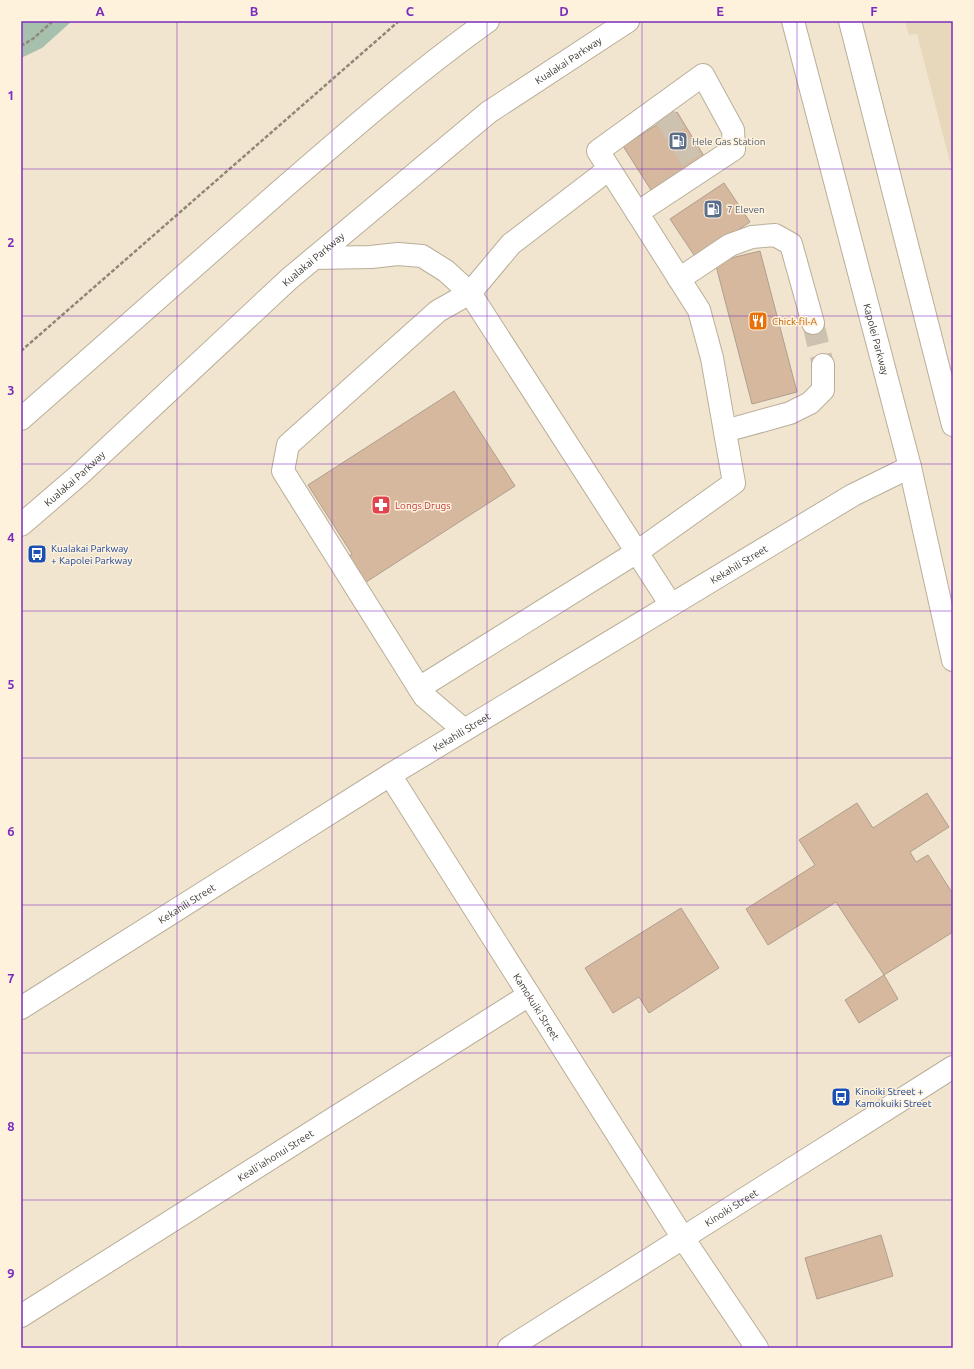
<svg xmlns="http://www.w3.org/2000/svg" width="974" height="1369" font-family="Ubuntu,sans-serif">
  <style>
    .built { fill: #e7d8bb }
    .green { fill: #a7c0ae }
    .building { fill: #d5b89e; stroke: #b09e8e }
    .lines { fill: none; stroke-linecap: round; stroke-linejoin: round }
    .minor-tunnel { stroke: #cdc2af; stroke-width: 22; stroke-dasharray: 22 11; stroke-linecap: butt }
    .minor-casing { stroke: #b9ae99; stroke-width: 24 }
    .major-casing { stroke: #b9ae99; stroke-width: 24 }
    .path { stroke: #908779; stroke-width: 2.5; stroke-dasharray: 4 2; stroke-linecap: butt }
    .minor { stroke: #fff; stroke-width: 22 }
    .major { stroke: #fff; stroke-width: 22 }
    .grid { fill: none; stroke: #7b2cbf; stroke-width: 1; stroke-opacity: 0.55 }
    .labels { text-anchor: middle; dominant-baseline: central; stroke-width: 3; stroke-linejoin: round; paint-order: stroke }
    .street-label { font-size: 10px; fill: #3b362e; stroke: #fef2dd }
    .service-label { font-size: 10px; fill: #4e5e75; stroke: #fef2dd; text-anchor: start }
    .food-label { font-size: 10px; fill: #c56008; stroke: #fef2dd; text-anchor: start }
    .health-label { font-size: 10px; fill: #be3a42; stroke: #fef2dd; text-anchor: start }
    .transit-label { font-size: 10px; fill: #164399; stroke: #fef2dd; text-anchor: start }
    .neatline { fill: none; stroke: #7b2cbf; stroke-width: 1.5 }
    .grid-label { font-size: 13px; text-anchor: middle; font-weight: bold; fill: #7b2cbf }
  </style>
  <rect width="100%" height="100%" fill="#f1e5cf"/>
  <path class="built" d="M905,21H953V174L917,34L909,35Z"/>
  <path class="green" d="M21,21H72L42,48L21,58Z"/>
  <path class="building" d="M677,112L704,156L651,190L623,146Z
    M724,183L750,222L696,258L670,219Z
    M760,251L797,392L752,404L715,262Z
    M454,391L515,486L360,586L343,560L352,554L308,485Z
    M927,793L949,827L910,852L916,862L928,855L953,894V916L952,917L953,919V932L884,975L836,902L768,945L746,909L815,865L799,840L857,803L873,828Z
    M681,908L719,968L649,1013L639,997L613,1013L585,968Z
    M884,975L898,999L859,1023L845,1000Z
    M881,1235L893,1276L817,1299L805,1258Z"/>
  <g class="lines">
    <path class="minor-tunnel" d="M664,115L692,160
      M813,323L823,365"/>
    <g class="minor-casing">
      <g id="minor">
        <path d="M314,258L371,257L398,254L422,256L446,271L470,293L511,244L609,169"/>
        <path d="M679,279L730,245L752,237L775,235L791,244L813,323"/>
        <path d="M725,431L790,413L810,403L823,390V365"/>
        <path d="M419,688L637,552L734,483L712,358L699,310L598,151L703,75L733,130L734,149L637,213"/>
        <path d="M464,730L424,696L283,471L288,445L438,311L470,293L671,605"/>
        <path id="s1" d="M390,775L683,1238L757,1348"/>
        <path id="s2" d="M21,1008L390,775L853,495L910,467"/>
        <path id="s3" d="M21,1316L529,995"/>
        <path id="s4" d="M509,1348L953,1067"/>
      </g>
    </g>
    <g class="major-casing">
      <g id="major">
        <path id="s5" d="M793,21L910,467L953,660"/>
        <path d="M850,21L953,425"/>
        <path d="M21,419C108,343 194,266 280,191C348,132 415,73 488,21"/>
        <path id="s6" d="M21,525L79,475L289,279L489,112L628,21"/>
      </g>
    </g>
    <path class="path" d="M21,46L34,38L53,21
      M21,351L399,21"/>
    <use href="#minor" class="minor"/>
    <use href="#major" class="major"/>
  </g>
  <path class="grid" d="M177,21V1348M332,21V1348M487,21V1348M642,21V1348M797,21V1348M21,169H953M21,316H953M21,464H953M21,611H953M21,758H953M21,905H953M21,1053H953M21,1200H953"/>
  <defs>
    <g id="fuel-square" transform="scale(1)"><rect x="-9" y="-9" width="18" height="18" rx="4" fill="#5c6f8a" stroke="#fef2dd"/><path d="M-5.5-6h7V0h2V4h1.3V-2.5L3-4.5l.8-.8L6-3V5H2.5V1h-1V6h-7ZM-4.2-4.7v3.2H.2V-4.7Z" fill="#fff"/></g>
    <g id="restaurant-square" transform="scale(1)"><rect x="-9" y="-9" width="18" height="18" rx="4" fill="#e8710a" stroke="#fef2dd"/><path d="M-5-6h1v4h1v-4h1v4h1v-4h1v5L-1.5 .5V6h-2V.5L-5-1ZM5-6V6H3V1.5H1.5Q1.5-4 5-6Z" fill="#fff"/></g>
    <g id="pharmacy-square" transform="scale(1)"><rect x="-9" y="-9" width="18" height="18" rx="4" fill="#e0444e" stroke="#fef2dd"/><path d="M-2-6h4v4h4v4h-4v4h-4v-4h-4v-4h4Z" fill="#fff"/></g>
    <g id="bus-square" transform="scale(1)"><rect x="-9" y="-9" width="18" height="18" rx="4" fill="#1a4fb4" stroke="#fef2dd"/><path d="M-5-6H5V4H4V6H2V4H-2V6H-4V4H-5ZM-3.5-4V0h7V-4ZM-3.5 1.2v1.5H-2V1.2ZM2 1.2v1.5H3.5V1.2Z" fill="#fff"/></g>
  </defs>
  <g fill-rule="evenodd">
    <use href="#fuel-square" x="678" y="141"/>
    <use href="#fuel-square" x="713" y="209"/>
    <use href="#restaurant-square" x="758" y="321"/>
    <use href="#pharmacy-square" x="381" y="505"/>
    <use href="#bus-square" x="37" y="554"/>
    <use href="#bus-square" x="841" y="1097"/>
  </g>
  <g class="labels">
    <g class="street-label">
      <text stroke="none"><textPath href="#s6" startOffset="719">Kualakai Parkway</textPath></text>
      <text stroke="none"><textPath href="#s6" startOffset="395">Kualakai Parkway</textPath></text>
      <text stroke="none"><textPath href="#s5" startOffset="329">Kapolei Parkway</textPath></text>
      <text stroke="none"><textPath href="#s6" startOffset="71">Kualakai Parkway</textPath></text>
      <text stroke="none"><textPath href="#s2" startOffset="844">Kekahili Street</textPath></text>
      <text stroke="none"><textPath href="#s2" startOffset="520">Kekahili Street</textPath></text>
      <text stroke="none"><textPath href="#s2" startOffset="196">Kekahili Street</textPath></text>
      <text stroke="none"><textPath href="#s1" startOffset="274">Kamokuiki Street</textPath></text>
      <text stroke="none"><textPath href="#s3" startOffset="301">Keali'iahonui Street</textPath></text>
      <text stroke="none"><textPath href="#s4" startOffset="263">Kinoiki Street</textPath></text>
    </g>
    <g class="service-label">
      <text x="692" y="141">Hele Gas Station</text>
      <text x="727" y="209">7 Eleven</text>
    </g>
    <g class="food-label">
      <text x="772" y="321">Chick-fil-A</text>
    </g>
    <g class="health-label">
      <text x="395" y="505">Longs Drugs</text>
    </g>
    <g class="transit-label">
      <text x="51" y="548">Kualakai Parkway<tspan x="51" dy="12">+ Kapolei Parkway</tspan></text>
      <text x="855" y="1091">Kinoiki Street +<tspan x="855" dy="12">Kamokuiki Street</tspan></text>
    </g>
  </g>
  <rect width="974" height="1369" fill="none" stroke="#fef2dd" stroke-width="44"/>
  <rect x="22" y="22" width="930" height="1325" class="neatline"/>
  <g class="grid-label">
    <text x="100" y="16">A</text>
    <text x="254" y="16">B</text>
    <text x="410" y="16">C</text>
    <text x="564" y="16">D</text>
    <text x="720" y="16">E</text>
    <text x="874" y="16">F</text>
    <text x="11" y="100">1</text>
    <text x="11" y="247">2</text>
    <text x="11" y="395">3</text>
    <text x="11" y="542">4</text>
    <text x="11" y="689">5</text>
    <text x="11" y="836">6</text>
    <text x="11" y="983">7</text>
    <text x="11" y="1131">8</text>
    <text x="11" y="1278">9</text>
  </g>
</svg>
